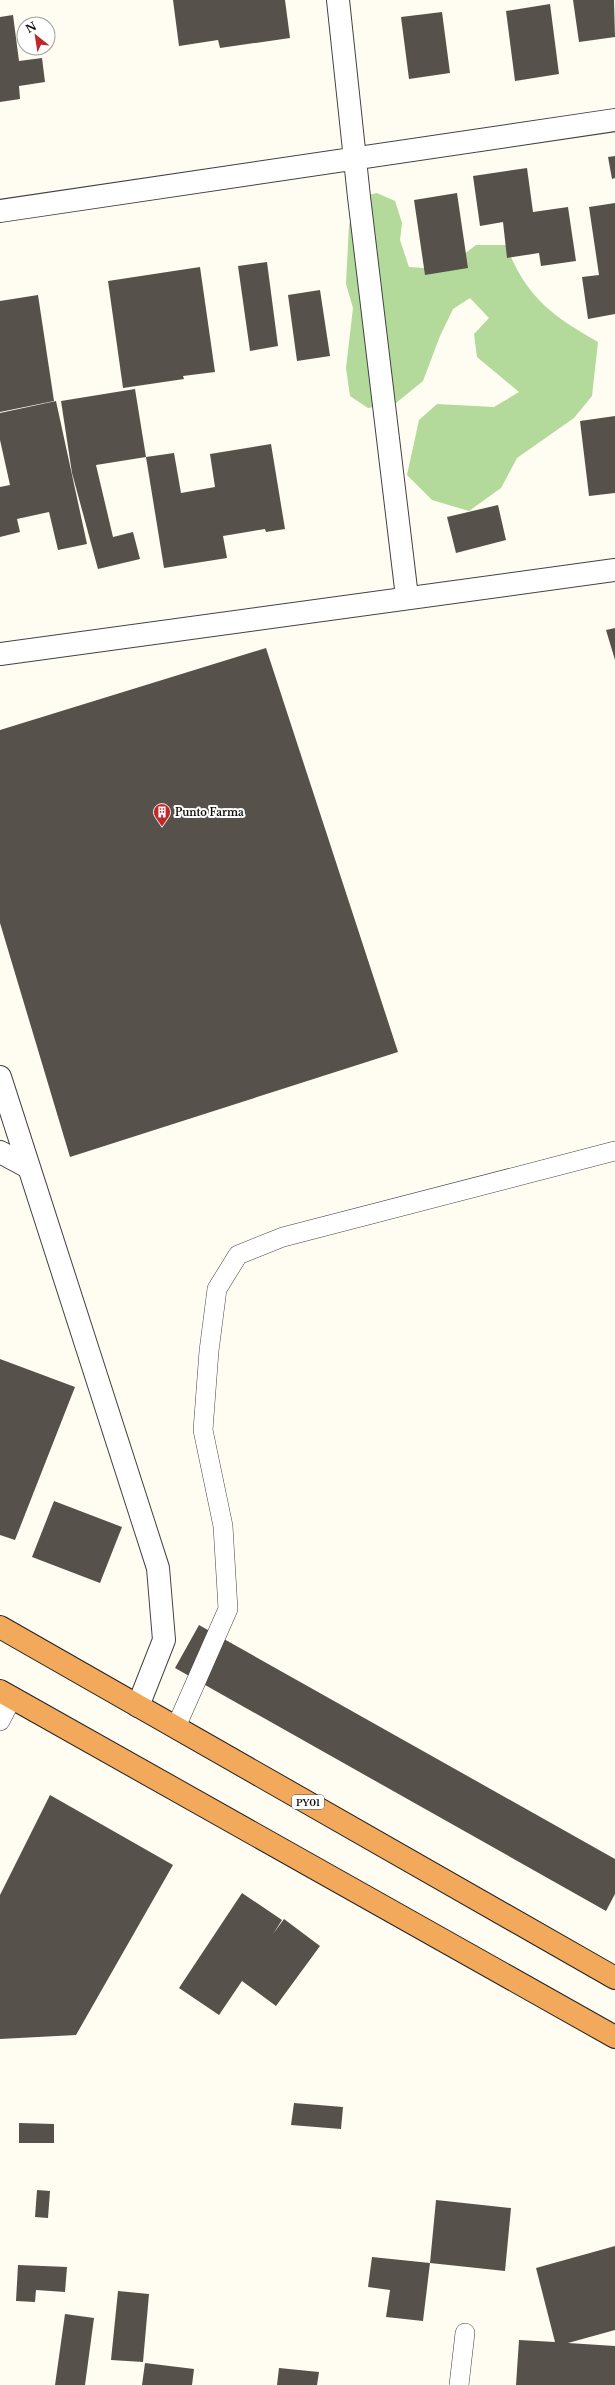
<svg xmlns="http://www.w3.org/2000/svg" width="615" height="2385" font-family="'Libre Baskerville',serif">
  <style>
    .forest { fill: #b3da9a }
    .building { fill: #57514b }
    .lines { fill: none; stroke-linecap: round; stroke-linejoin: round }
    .lane-casing { stroke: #424242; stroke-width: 20 }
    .street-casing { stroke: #424242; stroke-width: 24 }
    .highway-casing { stroke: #202020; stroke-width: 24 }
    .lane { stroke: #fff; stroke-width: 19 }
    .street { stroke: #fff; stroke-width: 22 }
    .highway { stroke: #f2a95b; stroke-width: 22 }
    .labels { text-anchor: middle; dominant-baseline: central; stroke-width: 4; stroke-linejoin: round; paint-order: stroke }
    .shield { fill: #fff; stroke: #575757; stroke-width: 1 }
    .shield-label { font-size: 9px; font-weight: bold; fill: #0f0f0f }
    .poi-label { font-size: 10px; font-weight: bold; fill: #0f0f0f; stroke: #fff; text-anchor: start }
  </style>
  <rect width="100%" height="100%" fill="#fffdf1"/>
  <path class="forest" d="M377,193L395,201L402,223L400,240L409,267L424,268L450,265L476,245H506C526,297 551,315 598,342L592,396L574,418L517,458L501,488L469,511L432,500L407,475L419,420L437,404L494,407L519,392L477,357L474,334L489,318L470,298L453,309L440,336L423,381L396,403L368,408L350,396L346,368L353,308L346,284L349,225L359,197Z"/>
  <path class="building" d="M173,0H285L290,38L220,48L218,40L179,46Z
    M573,0H614L615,37L579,42Z
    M550,4L559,74L515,81L506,11Z
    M442,12L450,73L409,79L401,17Z
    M13,15L19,61L42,58L45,82L19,86L20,99L0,102V17Z
    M615,156V178L612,179L608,157Z
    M527,168L533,212L568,207L576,261L541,266L539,253L507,258L503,222L480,226L473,176Z
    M457,193L468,268L425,275L414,200Z
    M615,203V314L588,319L582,277L599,275L589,207Z
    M267,262L278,346L250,351L238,266Z
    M200,267L215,372L183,376L184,379L123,388L108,281Z
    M320,290L330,356L297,361L288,295Z
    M38,295L54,401L0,412V301Z
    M135,389L146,457L96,465L113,537L133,532L140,559L98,569L72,473L61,401Z
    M56,401L87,544L58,550L49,512L17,519L20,532L0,537V487L10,485L0,440V413Z
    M615,416V493L589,496L580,421Z
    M271,444L285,529L266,532L265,529L223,536L227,558L164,568L146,457L174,453L181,493L215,487L210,454Z
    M498,505L506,540L456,553L447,517Z
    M615,628V660L606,630Z
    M266,648L398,1052L70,1157L0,923V730Z
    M0,1359L75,1387L15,1540L0,1535Z
    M54,1501L122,1527L100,1583L32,1557Z
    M199,1625L615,1859V1894L606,1911L175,1668Z
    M50,1795L173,1865L76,2035L0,2039V1895Z
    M242,1893L282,1920L273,1934L284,1919L320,1946L276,2006L242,1981L219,2015L179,1988Z
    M294,2103L343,2107L341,2129L291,2125Z
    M19,2123L54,2124V2143H19Z
    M37,2190L50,2191L48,2218L35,2217Z
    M436,2200L511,2208L505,2271L430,2263L423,2321L386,2317L390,2290L368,2287L372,2257L430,2263Z
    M615,2246V2330L568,2343L615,2346V2385H516L519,2340L555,2342L536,2268Z
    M18,2265L67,2267L65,2292L36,2290L35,2302L16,2301Z
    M118,2291L149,2294L143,2362L111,2360Z
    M65,2314L94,2318L85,2385H55Z
    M145,2363L194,2369L192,2385H142Z
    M279,2368L319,2372L317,2385H277Z"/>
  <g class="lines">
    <g class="lane-casing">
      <path id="lane" d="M0,1721L12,1698
        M176,1727L228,1609L223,1526L203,1430L209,1351L217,1289L238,1255L283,1237L615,1151
        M459,2385L465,2333"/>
    </g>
    <g class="street-casing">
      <path id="street" d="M338,0L359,197L407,597
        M0,211L615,120
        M0,654L615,570
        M0,1077L158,1568L164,1640L138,1706
        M0,1152L28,1167"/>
    </g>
    <g class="highway-casing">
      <path id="highway" d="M0,1627L615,1978
        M0,1691L615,2037"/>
    </g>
    <use href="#lane" class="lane"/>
    <use href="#street" class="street"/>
    <use href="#highway" class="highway"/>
  </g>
  <defs>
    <g id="building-pin" transform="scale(0.9)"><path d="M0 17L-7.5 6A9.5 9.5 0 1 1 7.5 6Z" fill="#be2928" stroke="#fff"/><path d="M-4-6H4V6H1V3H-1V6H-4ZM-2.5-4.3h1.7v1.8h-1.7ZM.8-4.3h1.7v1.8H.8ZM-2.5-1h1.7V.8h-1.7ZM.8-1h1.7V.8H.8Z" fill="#fff"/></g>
  </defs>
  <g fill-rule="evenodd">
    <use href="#building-pin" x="162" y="812"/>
  </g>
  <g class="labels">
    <rect class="shield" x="292" y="1795" width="32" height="14" rx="3"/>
    <g class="shield-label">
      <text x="308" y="1802">PY01</text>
    </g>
    <g class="poi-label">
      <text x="175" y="812">Punto Farma</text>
    </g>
  </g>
  <g transform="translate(36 36) rotate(330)"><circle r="19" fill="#ffffff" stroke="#9f9f9f"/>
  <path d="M0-3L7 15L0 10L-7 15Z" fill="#be2928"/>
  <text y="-6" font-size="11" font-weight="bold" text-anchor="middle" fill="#0f0f0f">N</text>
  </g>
</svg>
